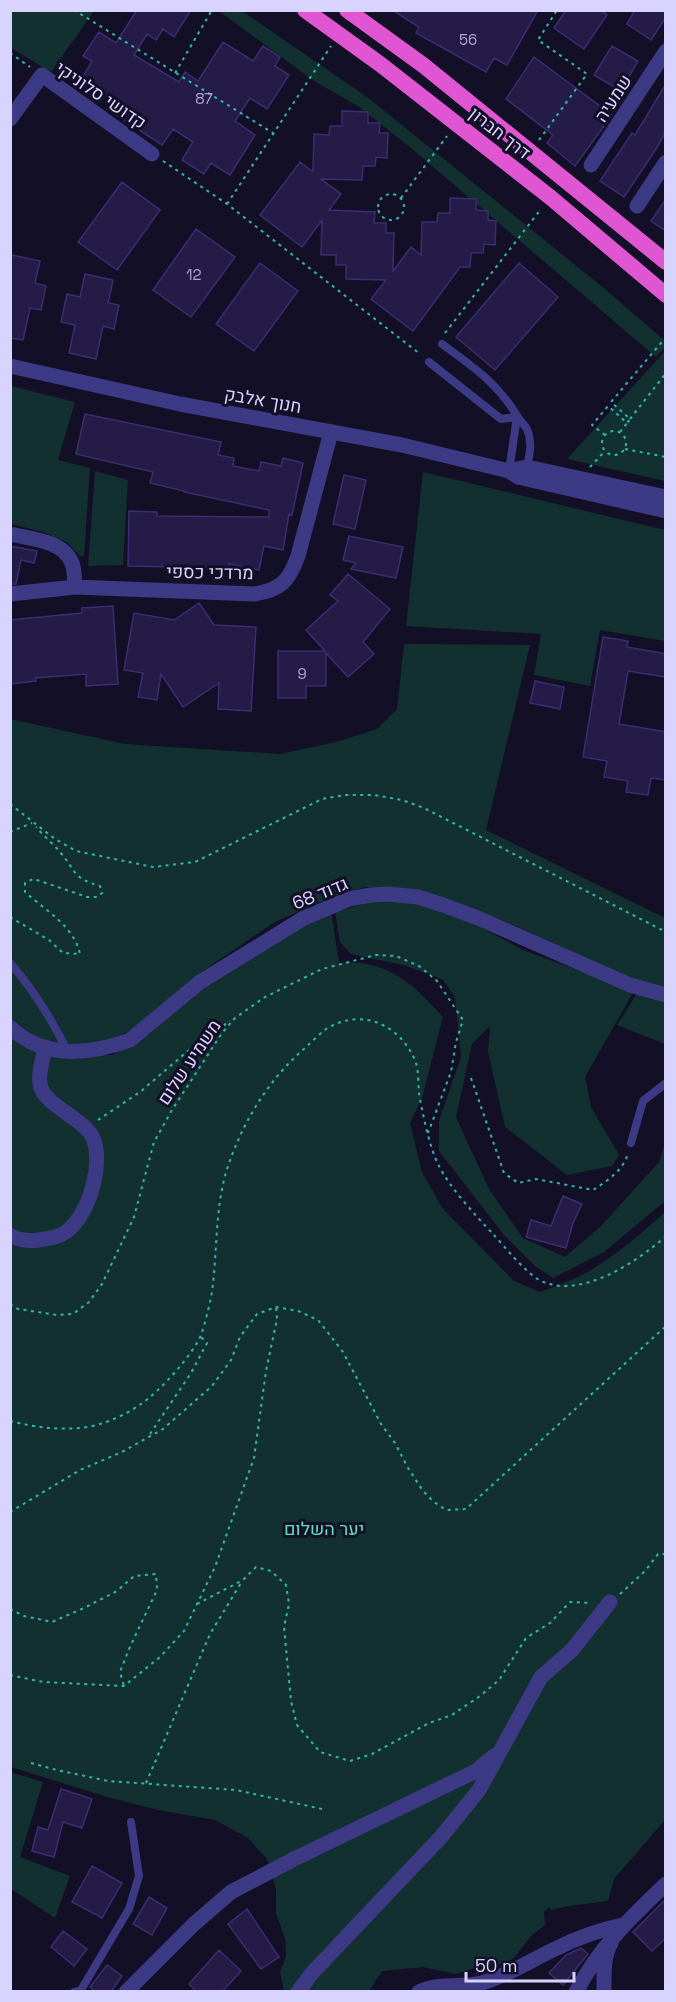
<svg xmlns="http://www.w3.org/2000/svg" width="676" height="2002" font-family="'Space Grotesk',Heebo,sans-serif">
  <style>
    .green { fill: #12302f }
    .building { fill: #241b47; stroke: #3b2d73; stroke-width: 1.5 }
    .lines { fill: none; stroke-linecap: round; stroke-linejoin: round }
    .path { stroke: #2fb8b0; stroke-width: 2; stroke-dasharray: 3 4.5; stroke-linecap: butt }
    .service { stroke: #3d3a85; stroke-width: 8 }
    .minor { stroke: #3d3a85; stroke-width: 15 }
    .tertiary { stroke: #3d3a85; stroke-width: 15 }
    .trunk { stroke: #e055d1; stroke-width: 16 }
    .labels { text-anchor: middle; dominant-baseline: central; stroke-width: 6; stroke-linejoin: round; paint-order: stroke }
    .number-label { font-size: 15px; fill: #aca6d1 }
    .street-label { font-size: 18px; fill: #d9d4ff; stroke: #130f26 }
    .park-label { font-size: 18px; fill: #5fe0c0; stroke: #130f26 }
  </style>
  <rect width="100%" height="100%" fill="#130f26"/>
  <path class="green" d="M10,11H94L51,72L11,48Z
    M219,11H242L367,97L605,289L665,341V347L656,357L411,148L358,106L314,81Z
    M665,351V481L567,459Z
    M11,386L75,402L58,460L90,468L84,556H80L67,542L43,532L11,524Z
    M95,471L128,480L123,565L88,566Z
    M423,472L665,530V641L600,630L590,686L534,675L541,634L406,626Z
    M404,644L530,645L486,830L665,918V1044L617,1025L643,984L514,925L466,906L389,889L365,887L330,898L275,922L201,972L136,1028L107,1041L86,1045L51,1044L36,1038L11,1018L10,719L125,744L280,754L336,742L377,729L397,709Z
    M389,897L426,907L471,922L523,950L634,991L585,1077L591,1107L619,1155L612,1166L567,1175L505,1127L488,1051L490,1026L472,1044L456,1117L489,1189L523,1238L565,1257L601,1226L659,1162L665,1143V1201L604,1252L553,1278L535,1266L504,1235L439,1151V1121L461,1057L455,997L443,980L429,974L403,965L351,954L340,942L335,912Z
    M331,910L339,963C387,959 412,983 443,1017L422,1098L410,1123L422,1172L443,1209L514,1281L540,1292C559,1285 579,1278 596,1267C621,1251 643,1232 665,1212V1820L614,1879L608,1901L569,1906L551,1910L549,1907L544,1912L545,1925L531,1936L514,1958L504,1964L481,1966L456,1974L423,1967L382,1971L369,1991H284L280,1972L286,1957L285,1939L276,1913V1889L267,1859L248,1838L215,1820L158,1810L104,1796L11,1767L10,1034L46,1055H112L150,1034L171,1011L205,986Z
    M10,1772L43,1782L20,1857L70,1876L55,1918L11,1889Z"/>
  <path class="building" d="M137,10H191L174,37L163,29L156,40L147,34L134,55L179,82L185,72L198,81L223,42L253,61L263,46L280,57L275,66L289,75L267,109L250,98L235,121L255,135L230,175L211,163L204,174L182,160L193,142L173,129L162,145L107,109L112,100L81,80L92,61L83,56L99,32L116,43Z
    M392,10H538L507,65L494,58L486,72L416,33L419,27Z
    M566,10H601L607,15L584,49L554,28Z
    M635,10H666V17L651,40L627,24Z
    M612,46L638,61L621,91L594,75Z
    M534,57L612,115L575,166L547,143L553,135L506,99Z
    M666,84V131L656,149L624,197L600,181L632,133L635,135Z
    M342,111L368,112V123H380L379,133H388L387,158L376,157L375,166H363L362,180L321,179L341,194L329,210L375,212L374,223H386V233H394L393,271L411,247L421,255L422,222H437L438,213H450V198L476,199V210L488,211V220L496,221L495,245L484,244L483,253H471L470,267H460L413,331L371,299L386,280L346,279V265H336V255H321L322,220L302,247L260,215L300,162L313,172L314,134L329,135L330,126H342Z
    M122,182L160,210L117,270L78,242Z
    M666,199V231L651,221Z
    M196,229L235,257L191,317L153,290Z
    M12,255L40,261L35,283L46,286L41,310L30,308L23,340L10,338V262Z
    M260,263L298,291L254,351L216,324Z
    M519,263L558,297L495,370L456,337Z
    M85,274L113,280L108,303L119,305L114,329L103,326L96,359L69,353L75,325L61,322L67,294L80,297Z
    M85,414L221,442L218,455L234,458L233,466L259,471L261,462L281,466L283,458L303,463L292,515L289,514L283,550L264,546L259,570L229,564V568L128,566L129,511L157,512V516L269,517V510L184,492V491L150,483L153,472L76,454Z
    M344,475L366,480L355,529L333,524Z
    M349,536L403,547L396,578L351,569L356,563L343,560Z
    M10,546L37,551L34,563L21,560L16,584H10Z
    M348,574L390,609L363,642L374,654L348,677L326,653V686H306V698H278V651H325L306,630L338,601L330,595Z
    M199,603L214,625L256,627L251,711L218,709L219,683L183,707L161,674L157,700L138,697L143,673L124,670L134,613L174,620Z
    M113,606L118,684L86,686V674L35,678L36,681L10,684V620L82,613V608Z
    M603,637L628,641L627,647L666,654V677L628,671L619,724L666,732V780L651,778L648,795L626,792L628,781L604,777L607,761L583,757Z
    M535,681L564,687L560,709L530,703Z
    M563,1196L582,1204L573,1223L566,1248L526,1237L531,1220L551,1226Z
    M61,1789L92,1799L82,1828L63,1822L54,1857L32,1851L38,1827L48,1830Z
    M92,1866L122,1883L102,1918L72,1902Z
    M149,1897L167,1908L152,1935L133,1924Z
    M666,1899V1938L652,1951L633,1932Z
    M247,1909L279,1957L261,1969L228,1924Z
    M63,1931L87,1949L74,1966L51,1947Z
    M581,1948L588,1954L563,1985L549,1973L566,1955Z
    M219,1950L241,1971L222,1992H197L189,1984Z
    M107,1965L122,1976L111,1992H96L90,1987Z"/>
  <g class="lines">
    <path class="path" d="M74,10L273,133
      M10,53L30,67
      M175,73L212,10
      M539,140L587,74L538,40L557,10
      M163,161L227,204L420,354
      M378 207a13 13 0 1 1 26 0a13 13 0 1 1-26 0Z
      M401,198L447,136
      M227,204L331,46
      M445,333L541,209
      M630,419L666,373
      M602 443a12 12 0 1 1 24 0a12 12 0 1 1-24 0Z
      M620,432L627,423
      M605,435L592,425L608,406L627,423L630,419L611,402L666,337
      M625,449L666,457
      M590,467L605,451
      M10,804L55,839L76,851L153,867L195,862L322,799L346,795H374L402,800L424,808L666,932
      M10,832L32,823
      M10,917L49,940L63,953L80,954C74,926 45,910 25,892V883L33,879L40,881L87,897H97L102,893L100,886C72,878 77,872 60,852C53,844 44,836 36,827
      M471,1078L504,1173L518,1183L536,1179L593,1190C607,1181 624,1170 628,1153
      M98,1120L140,1092L196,1044L230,1021
      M10,1304L18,1309L57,1315L73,1314L89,1302L102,1284L134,1217L154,1142L172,1110L222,1033L235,1018L265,997L322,969L376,955L396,956L419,966L437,981L463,1020L456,1042L451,1072L428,1133
      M10,1421C34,1427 56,1430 80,1428C101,1426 124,1416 141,1404C160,1391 192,1356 201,1335C205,1324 208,1310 211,1298C218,1255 214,1211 227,1169C243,1121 268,1080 306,1047C312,1042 319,1034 326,1029C361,1007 399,1024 415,1060C419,1070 418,1083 419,1093C422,1111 430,1150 439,1166C450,1188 476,1216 493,1234C506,1248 523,1270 539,1280C579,1301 637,1262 666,1236
      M150,1434L191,1373L207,1343L200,1336
      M10,1512L80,1470L122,1452L163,1429L212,1386L231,1360L240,1337L257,1314L276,1307L298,1311L318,1320L343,1352L381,1424L395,1443L408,1468L423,1491L434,1502L446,1510L466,1509L666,1326
      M620,1594L645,1571L658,1554H666
      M197,1604L243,1580L256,1567L271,1571L286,1585L289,1604L284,1627L291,1701L297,1725L320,1752L350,1761L372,1754L429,1723L452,1715L480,1696L499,1680L526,1638L550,1623L570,1602L590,1603
      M10,1609L24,1616L52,1622L84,1608L117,1591L134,1576L156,1574L157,1590L129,1649L120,1672L124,1686
      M10,1675L43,1682L124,1686L160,1657L184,1631L215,1567L254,1458L266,1371L277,1319L276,1307
      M31,1763L57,1770L108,1781L236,1790L322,1809
      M146,1783L210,1634L241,1583"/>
    <path class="service" d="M442,344C472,366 496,382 516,414C519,420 524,424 527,429C532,441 531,459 524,470
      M429,362L501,419L517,417
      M509,471L517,417
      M10,963C34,990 52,1020 68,1052
      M631,1143L643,1101L666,1083
      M74,1992L81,1990L129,1909L139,1876L131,1822"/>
    <path class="minor" d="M10,119L42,75L152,154
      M591,165L666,51
      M637,206L666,162
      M10,534C31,539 63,540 72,563C75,570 74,580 75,587
      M10,594L75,587L254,594C281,590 289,581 298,556L331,432
      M10,1027C45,1060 89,1055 130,1040L200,982L304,918L349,899L371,895L388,894L418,897L443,905L478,918L630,985L666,995
      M10,1235C24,1244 40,1240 55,1237C86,1230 105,1165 93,1138C84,1119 47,1106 41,1088C37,1075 43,1061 45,1047
      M126,1992L194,1924L231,1892L294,1859L476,1771L494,1756
      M298,1992L312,1973L441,1837L479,1790L541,1677L572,1650L610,1602
      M419,1992C438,1982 462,1988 482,1983C509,1975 533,1959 557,1948C579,1937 599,1930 622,1925
      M576,1992C599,1948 630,1918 666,1884
      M604,1992C604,1976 603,1956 611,1943"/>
    <path class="tertiary" d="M10,366L180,404L402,445L509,471L518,477L666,511
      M509,471L527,467L666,497"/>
    <path class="trunk" d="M305,10L380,64L550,197L666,295
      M347,10L423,65L666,262"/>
  </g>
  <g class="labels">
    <g class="number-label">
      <text x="468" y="39">56</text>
      <text x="204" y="98">87</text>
      <text x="194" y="274">12</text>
      <text x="302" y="673">9</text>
    </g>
    <g class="street-label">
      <text transform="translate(101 95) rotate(34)">קדושי סלוניקי</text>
      <text transform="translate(613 98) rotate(-57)">שמעיה</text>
      <text transform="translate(500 133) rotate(38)">דרך חברון</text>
      <text transform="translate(263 400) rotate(10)">חנוך אלבק</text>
      <text transform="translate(210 572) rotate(1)">מרדכי כספי</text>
      <text transform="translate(320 893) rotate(-22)">גדוד 68</text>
      <text transform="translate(189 1062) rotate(-56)">משמיע שלום</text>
    </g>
    <g class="park-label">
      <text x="324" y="1528">יער השלום</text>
    </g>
  </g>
  <rect width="676" height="2002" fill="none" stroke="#d9d4ff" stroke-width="24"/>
  <path d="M466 1972v9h108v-9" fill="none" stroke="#d9d4ff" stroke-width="3"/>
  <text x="475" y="1972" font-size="18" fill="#d9d4ff" stroke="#130f26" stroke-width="4.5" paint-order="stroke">50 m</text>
</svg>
